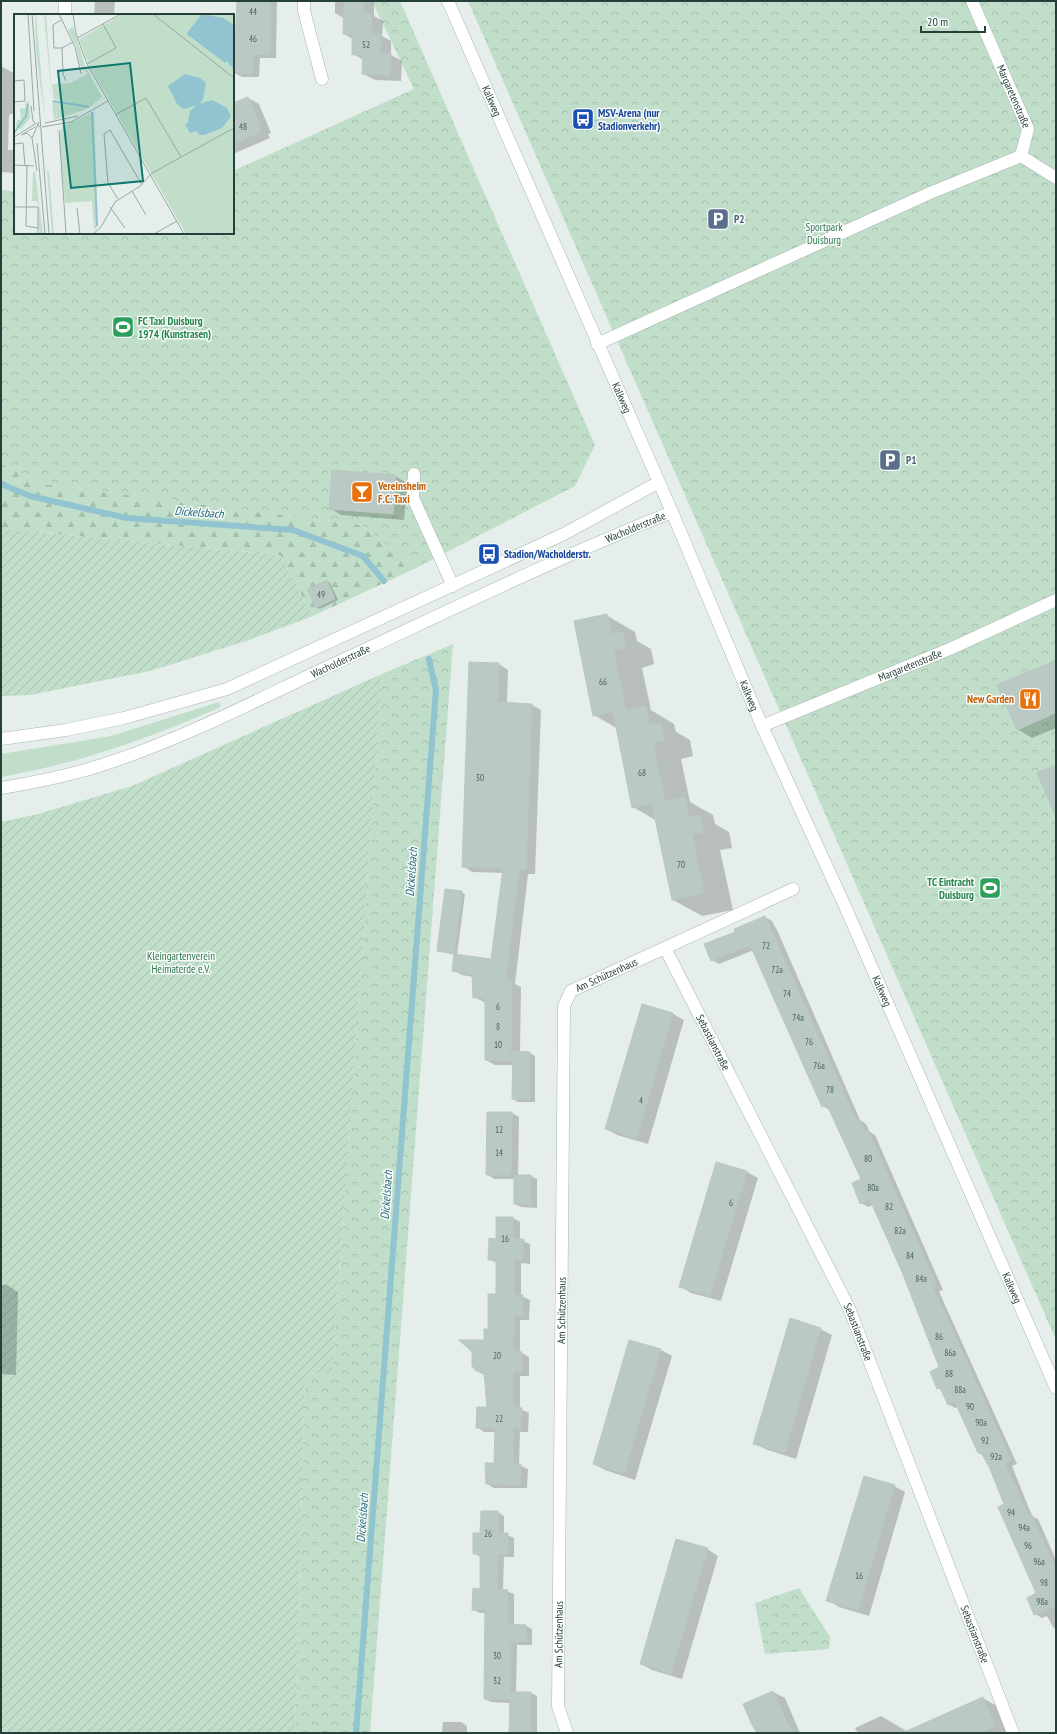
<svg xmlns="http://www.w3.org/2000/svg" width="1057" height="1734" font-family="'PT Sans Narrow',sans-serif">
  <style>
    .grass { fill: #c0dec9 }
    .forest { fill: url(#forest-firs) }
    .park { fill: url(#park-crowns) }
    .garden { fill: url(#garden-furrows) }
    .shadow { fill: #0003 }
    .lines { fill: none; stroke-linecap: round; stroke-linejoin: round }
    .stream { stroke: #91c4d0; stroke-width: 6 }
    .building { fill: #bbc9c4; stroke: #b8c8c2 }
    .minor-casing { stroke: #a8b6b2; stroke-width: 13 }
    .minor { stroke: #fff; stroke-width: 12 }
    .labels { text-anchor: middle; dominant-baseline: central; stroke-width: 3; stroke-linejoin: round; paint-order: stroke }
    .number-label { font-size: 9px; fill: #4a625c }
    .street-label { font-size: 11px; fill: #25403a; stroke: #f7fbf9 }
    .transit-label { font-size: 11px; font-weight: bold; fill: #164399; stroke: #f7fbf9; text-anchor: start }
    .service-label { font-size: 11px; font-weight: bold; fill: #4e5e75; stroke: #f7fbf9; text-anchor: start }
    .park-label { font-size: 11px; fill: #31764e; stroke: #f7fbf9 }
    .leisure-label { font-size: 11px; font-weight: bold; fill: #27864d; stroke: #f7fbf9; text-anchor: start }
    .food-label { font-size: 11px; font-weight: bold; fill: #c56008; stroke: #f7fbf9; text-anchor: start }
    .water-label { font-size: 12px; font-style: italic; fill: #21687a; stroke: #f7fbf9 }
    .inset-river { fill: none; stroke: #91c4d0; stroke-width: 2 }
    .inset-road { fill: none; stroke: #99a8a4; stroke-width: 1 }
    .view { fill: #0f766e; fill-opacity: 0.15; stroke: #0f766e; stroke-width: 2 }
    .inset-edge { fill: none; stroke: #25403a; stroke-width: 2 }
  </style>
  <defs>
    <pattern id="forest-firs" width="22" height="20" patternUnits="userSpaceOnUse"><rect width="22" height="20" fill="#c0dec9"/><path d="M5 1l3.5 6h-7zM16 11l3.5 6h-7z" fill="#a5c0ad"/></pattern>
    <pattern id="park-crowns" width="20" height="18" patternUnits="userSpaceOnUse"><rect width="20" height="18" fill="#c0dec9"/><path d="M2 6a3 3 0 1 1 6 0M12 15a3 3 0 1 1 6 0" fill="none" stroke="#a5c0ad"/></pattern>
    <pattern id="garden-furrows" width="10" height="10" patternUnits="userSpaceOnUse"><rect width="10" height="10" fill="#c0dec9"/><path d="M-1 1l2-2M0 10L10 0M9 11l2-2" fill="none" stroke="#a5c0ad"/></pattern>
  </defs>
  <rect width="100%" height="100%" fill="#e6eeeb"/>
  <path class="grass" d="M219,702L221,707C150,738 77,764 1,777V754L111,736Z"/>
  <path class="forest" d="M1,464L45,484L362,525L416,568L313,616L280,555L1,529Z"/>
  <path class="park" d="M372,1H400L595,445L575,486L416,568L362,525L45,484L1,464V190L15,191V233H233V171L414,89Z
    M468,1H1056V1340Z
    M453,644L370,1733H295L305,1374L332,1373L382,674Z
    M799,1588L830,1637L829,1649L765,1654L755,1603Z"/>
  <path class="garden" d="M1,529L280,555L313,616L246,641L150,671L30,695L1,696Z
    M382,674L332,1373L305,1374L295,1733H1V822L38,814L132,786Z"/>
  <path class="shadow" d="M95,1H115L114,15H94Z
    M237,1H277L276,58H260L259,77H242L235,73Z
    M335,1H374V16L383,21L382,36L391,41V55L402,61L401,81L375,80L363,74L364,60L353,54V39L344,34L345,19L335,13Z
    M1,66L15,74V113L9,115L8,150H15V173L1,172Z
    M248,98L259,104L271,133L268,134L270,138L233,154V105Z
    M395,476L407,483L404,520L341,515L330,508Z
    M327,581L330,583L338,600L320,609L317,607Z
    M606,615L635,632L637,641L651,649L654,664L642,668L651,710L674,724L676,732L690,740L693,756L681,759L690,802L713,815L715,824L729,832L732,848L720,850L733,910L702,916L673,900L657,821L633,807L618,729L594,715Z
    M1056,661V728L1032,738L1017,729Z
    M499,664L508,670L507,703L532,705L541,710L535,874H528L515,984L521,987L520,1053H530L535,1056V1102H518L513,1099L514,1065H495L486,1060V1003L474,997L473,977L462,975L453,970L455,954L438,951L461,892L465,894L457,955L492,960L503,873L472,872L463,866Z
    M765,917L772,921L778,932L860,1120L866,1124L870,1132L875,1135L943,1290L939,1291L945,1305L1017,1464L1012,1466L1032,1516L1038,1519L1056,1560V1629L1053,1627L1047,1616L1042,1618L1035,1614L1038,1594L991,1469L984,1456L979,1453L958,1407L955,1408L948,1404L942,1391L938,1388L941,1368L925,1332L914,1296L873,1205L868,1207L861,1203L862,1180L829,1110L823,1106L754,950L719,964L712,960L737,933Z
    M643,1005L673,1014L684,1020L648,1144L617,1135L606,1129Z
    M488,1113H512L519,1117L518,1176H531L537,1179V1208L521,1207L515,1204V1179H494L487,1174Z
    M747,1172L758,1178L721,1301L691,1293L680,1286Z
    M513,1218L520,1222V1240L530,1244V1264L521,1263V1296L530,1300L529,1320H520V1352L529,1357V1376H520V1409L529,1413L528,1432H520L519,1465L528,1469L527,1488H494L487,1484L495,1464L496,1432H484L477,1427L488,1408L485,1375L476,1371L497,1295V1263L489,1259L497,1240Z
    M1,1285H7L18,1292L16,1375L1,1374Z
    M820,1329L832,1335L796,1459L765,1449L754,1443Z
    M661,1350L672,1356L635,1480L605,1470L594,1464Z
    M894,1486L905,1492L869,1616L839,1607L828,1600Z
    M482,1512H498L504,1516V1534L514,1538V1557H504L503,1590L514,1594V1625L526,1626L532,1629V1645H517L516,1693H531L537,1696V1733H510L511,1703L491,1702L485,1699L486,1613H480L473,1610L481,1590L480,1557L474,1553L481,1534Z
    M707,1549L718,1556L682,1679L652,1670L641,1664Z
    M773,1692L785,1698L800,1733H757Z
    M983,1698L1012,1715L1019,1733H858L855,1728L881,1716L908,1732Z
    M443,1722H461L467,1726V1733H442Z"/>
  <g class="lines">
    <path class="stream" d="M1,484L30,496L127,518L293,530L363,556L384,581
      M356,1733L436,690L429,659"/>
  </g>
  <path class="building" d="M237,1H271L270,55L253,54V74L234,73Z
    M344,1H363V13L372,14L371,34H381L380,54H391L390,75L362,74L363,54L352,55V34H343Z
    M248,97L261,127L258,128L260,132L233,144V103Z
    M332,470L396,475L393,514L329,509Z
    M327,580L335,599L316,608L307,589Z
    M607,614L611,634L623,632L626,648L614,651L626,710L646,706L649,725L661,723L665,740L653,743L665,801L632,808L613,712L593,716L574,621Z
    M1056,660V713L1017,730L997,685Z
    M469,662L499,663L498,702L532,704L526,869H519L506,980L512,981L511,1061L485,1060V998H473L472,974L452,971L454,954L491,959L503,869L462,867Z
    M1056,765V817L1037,773Z
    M685,797L689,817L700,815L704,832L692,834L704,893L672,900L652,804Z
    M445,889L462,891L454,954L437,951Z
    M765,916L856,1120L859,1119L865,1131L868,1130L937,1286L933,1287L939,1300L1011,1460L1005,1463L1020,1497L1028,1515L1031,1513L1056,1570V1606L1034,1615L1027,1598L1036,1593L998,1507L1004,1504L990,1469L981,1452L978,1453L955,1402L948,1405L940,1388L937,1389L930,1372L939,1367L902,1272L870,1200L860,1204L852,1183L861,1179L827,1105L822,1107L750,945L711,961L704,944L735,932L734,929Z
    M642,1004L673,1013L637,1138L605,1129Z
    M513,1051L530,1052V1099H512Z
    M487,1112H512L511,1175H486Z
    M716,1162L747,1171L710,1296L679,1287Z
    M514,1175H531V1205L514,1204Z
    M496,1217H513V1239H524L523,1260H514V1295H523V1316H514L513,1351L522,1352V1372H513V1407L522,1408L521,1429L513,1428V1464H521V1485L486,1484L485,1463H494L495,1428H476L477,1407H487L484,1372L476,1371L472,1366V1352L459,1340H484V1329H488V1294H496V1260H488L489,1238L496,1239Z
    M790,1318L821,1328L785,1453L753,1444Z
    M629,1340L661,1349L624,1474L593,1464Z
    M864,1476L895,1485L858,1610L826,1601Z
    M481,1511H498V1533H508V1554H498L497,1589L508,1590V1624L526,1625V1642H511L510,1692H531V1733H509L510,1700L484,1699L485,1610H472L473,1588L480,1589V1554H473V1533H480Z
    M676,1539L708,1548L671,1674L640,1664Z
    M773,1691L792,1733H757L752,1725L743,1704Z
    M983,1697L995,1726L979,1733H902Z"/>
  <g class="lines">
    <g class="minor-casing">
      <g id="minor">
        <path d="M65,1V15"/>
        <path d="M304,1V11L322,79"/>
        <path id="s1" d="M448,1L672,512L762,726L844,904L1056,1388"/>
        <path id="s2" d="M972,1L1028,129L1021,156L1056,178"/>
        <path d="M597,344L930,193L1021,156"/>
        <path d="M414,474L413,498L453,586"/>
        <path id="s3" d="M762,726L952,648L1056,600"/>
        <path d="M1,739L66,730L124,718L227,689L564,534L659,482"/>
        <path id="s4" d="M1,788C37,782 73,775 108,763C181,739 249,704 319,671C436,617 552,560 672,512"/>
        <path id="s5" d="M665,948L849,1308L1013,1733"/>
        <path id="s6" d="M567,1733L558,1706L564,1006L571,991L793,889"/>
      </g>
    </g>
    <use href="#minor" class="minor"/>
  </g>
  <defs>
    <g id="bus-square" transform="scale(1.15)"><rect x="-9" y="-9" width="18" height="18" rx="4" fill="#1a4fb4" stroke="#f7fbf9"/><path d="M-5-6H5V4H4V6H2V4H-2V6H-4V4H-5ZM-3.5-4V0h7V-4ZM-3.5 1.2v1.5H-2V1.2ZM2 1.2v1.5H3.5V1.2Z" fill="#fff"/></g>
    <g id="parking-square" transform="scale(1.15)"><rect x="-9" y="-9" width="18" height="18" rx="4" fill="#5c6f8a" stroke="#f7fbf9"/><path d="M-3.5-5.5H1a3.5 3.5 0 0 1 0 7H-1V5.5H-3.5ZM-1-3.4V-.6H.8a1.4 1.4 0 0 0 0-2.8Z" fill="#fff"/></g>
    <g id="stadium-square" transform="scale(1.15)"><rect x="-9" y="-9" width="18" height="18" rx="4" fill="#2e9e5b" stroke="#f7fbf9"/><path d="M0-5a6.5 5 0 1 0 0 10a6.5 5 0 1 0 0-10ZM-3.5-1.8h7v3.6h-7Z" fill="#fff"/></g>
    <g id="bar-square" transform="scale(1.15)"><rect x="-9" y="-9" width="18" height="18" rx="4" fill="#e8710a" stroke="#f7fbf9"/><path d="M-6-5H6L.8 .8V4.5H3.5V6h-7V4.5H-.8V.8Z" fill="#fff"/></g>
    <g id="restaurant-square" transform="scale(1.15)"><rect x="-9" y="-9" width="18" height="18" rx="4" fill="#e8710a" stroke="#f7fbf9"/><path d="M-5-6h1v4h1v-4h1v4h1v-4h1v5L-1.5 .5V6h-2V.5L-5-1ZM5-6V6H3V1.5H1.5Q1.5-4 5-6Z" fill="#fff"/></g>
  </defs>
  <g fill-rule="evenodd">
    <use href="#bus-square" x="583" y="119"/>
    <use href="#parking-square" x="718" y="219"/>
    <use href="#stadium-square" x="123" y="327"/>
    <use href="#parking-square" x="890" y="460"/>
    <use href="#bar-square" x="362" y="492"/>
    <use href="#bus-square" x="489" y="554"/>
    <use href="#restaurant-square" x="1030" y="699"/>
    <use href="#stadium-square" x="990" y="888"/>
  </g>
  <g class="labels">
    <g class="number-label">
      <text x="253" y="11">44</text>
      <text x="253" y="38">46</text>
      <text x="366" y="44">52</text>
      <text x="243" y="126">48</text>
      <text x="321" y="594">49</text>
      <text x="603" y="681">66</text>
      <text x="642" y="772">68</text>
      <text x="480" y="777">50</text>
      <text x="681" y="864">70</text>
      <text x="766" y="945">72</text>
      <text x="777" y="969">72a</text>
      <text x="787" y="993">74</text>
      <text x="498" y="1006">6</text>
      <text x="798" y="1017">74a</text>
      <text x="498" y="1026">8</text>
      <text x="809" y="1041">76</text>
      <text x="498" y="1044">10</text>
      <text x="819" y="1065">76a</text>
      <text x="830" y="1089">78</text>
      <text x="641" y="1100">4</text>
      <text x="499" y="1129">12</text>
      <text x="499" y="1152">14</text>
      <text x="868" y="1158">80</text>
      <text x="873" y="1187">80a</text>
      <text x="731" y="1202">6</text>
      <text x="889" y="1206">82</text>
      <text x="900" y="1230">82a</text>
      <text x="505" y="1238">16</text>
      <text x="910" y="1255">84</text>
      <text x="921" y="1278">84a</text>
      <text x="939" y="1336">86</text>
      <text x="950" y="1352">86a</text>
      <text x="497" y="1355">20</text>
      <text x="949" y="1373">88</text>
      <text x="960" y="1389">88a</text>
      <text x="970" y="1406">90</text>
      <text x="499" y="1418">22</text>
      <text x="981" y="1422">90a</text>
      <text x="985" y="1440">92</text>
      <text x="996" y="1456">92a</text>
      <text x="1011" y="1512">94</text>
      <text x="1024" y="1527">94a</text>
      <text x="488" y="1533">26</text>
      <text x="1028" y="1545">96</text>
      <text x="1039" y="1561">96a</text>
      <text x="859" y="1575">16</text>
      <text x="1044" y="1582">98</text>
      <text x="1042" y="1601">98a</text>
      <text x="497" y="1655">30</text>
      <text x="497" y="1680">32</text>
    </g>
    <g class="street-label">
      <text stroke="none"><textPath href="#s2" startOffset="104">Margaretenstraße</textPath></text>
      <text stroke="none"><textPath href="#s1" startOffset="109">Kalkweg</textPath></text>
      <text stroke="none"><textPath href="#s1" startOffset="433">Kalkweg</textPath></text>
      <text stroke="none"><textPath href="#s4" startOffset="688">Wacholderstraße</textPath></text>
      <text stroke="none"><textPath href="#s4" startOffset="364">Wacholderstraße</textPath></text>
      <text stroke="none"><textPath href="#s3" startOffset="160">Margaretenstraße</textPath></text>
      <text stroke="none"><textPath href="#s1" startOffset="757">Kalkweg</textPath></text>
      <text stroke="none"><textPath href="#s6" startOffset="784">Am Schützenhaus</textPath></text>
      <text stroke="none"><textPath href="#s1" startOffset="1081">Kalkweg</textPath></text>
      <text stroke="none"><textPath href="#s5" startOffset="106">Sebastianstraße</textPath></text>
      <text stroke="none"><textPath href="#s1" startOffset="1405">Kalkweg</textPath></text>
      <text stroke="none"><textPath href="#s6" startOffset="424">Am Schützenhaus</textPath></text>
      <text stroke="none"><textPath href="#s5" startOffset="430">Sebastianstraße</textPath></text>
      <text stroke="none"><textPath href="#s5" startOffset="754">Sebastianstraße</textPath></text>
      <text stroke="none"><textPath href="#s6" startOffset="100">Am Schützenhaus</textPath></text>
    </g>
    <g class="transit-label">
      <text x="598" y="113">MSV-Arena (nur<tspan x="598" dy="13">Stadionverkehr)</tspan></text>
      <text x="504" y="554">Stadion/Wacholderstr.</text>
    </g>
    <g class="service-label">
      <text x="734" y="219">P2</text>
      <text x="906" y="460">P1</text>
    </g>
    <g class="park-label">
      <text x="824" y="227">Sportpark<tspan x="824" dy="13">Duisburg</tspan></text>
      <text x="181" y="956">Kleingartenverein<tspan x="181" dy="13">Heimaterde e.V.</tspan></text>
    </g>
    <g class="leisure-label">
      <text x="138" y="321">FC Taxi Duisburg<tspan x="138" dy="13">1974 (Kunstrasen)</tspan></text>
      <text x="974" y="882" text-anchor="end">TC Eintracht<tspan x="974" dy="13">Duisburg</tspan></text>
    </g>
    <g class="food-label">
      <text x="378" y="486">Vereinsheim<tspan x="378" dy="13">F.C. Taxi</tspan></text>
      <text x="1014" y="699" text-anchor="end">New Garden</text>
    </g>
    <g class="water-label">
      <text transform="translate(199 512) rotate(4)">Dickelsbach</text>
      <text transform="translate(411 872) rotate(-86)">Dickelsbach</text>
      <text transform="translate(386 1195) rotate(-86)">Dickelsbach</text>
      <text transform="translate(362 1518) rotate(-86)">Dickelsbach</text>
    </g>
  </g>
  <g transform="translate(14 14)">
    <rect width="220" height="220" fill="#e6eeeb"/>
    <path d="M21,0H22L31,106L22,37ZM30,0H32L38,86L31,11Z" fill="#c0dec9"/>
    <path d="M38,86L73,90L77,92L70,96L67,92L42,94L43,105L40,106ZM15,87L16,104L7,115L2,113L3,106H7L6,95L11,94L12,88ZM33,157H35L40,220H38ZM19,158H21L29,220H26L25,213V192L23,187H18Z" fill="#c0dec9"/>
    <path d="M109,0H220V220H172L75,51L65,25ZM59,12L71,52L88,83L77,92L40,85L38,70L57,69L73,60L69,52H66L62,32L54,16ZM80,97L84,211L80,216L75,148V100Z" fill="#c0dec9"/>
    <path d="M67,92L70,96L43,105L42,94ZM75,100L78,187L51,189L45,124L48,113Z" fill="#c0dec9"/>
    <path d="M188,0L209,4L220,11V56L213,47L211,49L174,21L173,19ZM171,60L186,64L192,69L189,85L185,90L198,86L213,94L217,102L208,114L190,121H185L182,117L176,119L171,110L174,109L176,97L183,91L170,95L163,90L154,72Z" fill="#91c4d0"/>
    <path class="inset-river" d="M39,87L75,93M78,98L83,212M0,119L12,102L14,90"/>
    <path class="inset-road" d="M14,0L20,97M18,0L35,220M45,0L61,33L67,60M59,0L62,20L73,50L170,220M139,0L220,64M47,6L39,11L40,34H48L49,60L52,67M63,24L107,0M48,34L59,28M73,50L102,34L89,10M0,67L10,66L11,87L0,88M17,92L19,107L26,113M101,101L132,84L167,143M31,109L64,102M28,113L57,108L94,87M45,116L52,220M9,120L21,113M7,121L13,119L18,124M0,123L21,110M23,129L31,220M0,130L9,129L11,151M0,151L20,152M13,151L12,212L24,214M23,157L18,124L25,108M118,177L132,201M104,185L94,169L90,120L96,116L128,171M0,193H24V220M96,193L111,214M63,194L66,220M79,220L87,213L101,188L126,172L138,159L220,114M140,220L163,207"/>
    <path class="view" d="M116,49L129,167L57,174L44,57Z"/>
    <rect width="220" height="220" class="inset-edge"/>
  </g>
  <rect width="1057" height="1734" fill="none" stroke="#25403a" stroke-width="4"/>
  <path d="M921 26v6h64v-6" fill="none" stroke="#25403a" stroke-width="2"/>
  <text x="927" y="26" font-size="12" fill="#25403a" stroke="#f7fbf9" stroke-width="3" paint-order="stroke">20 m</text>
</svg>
